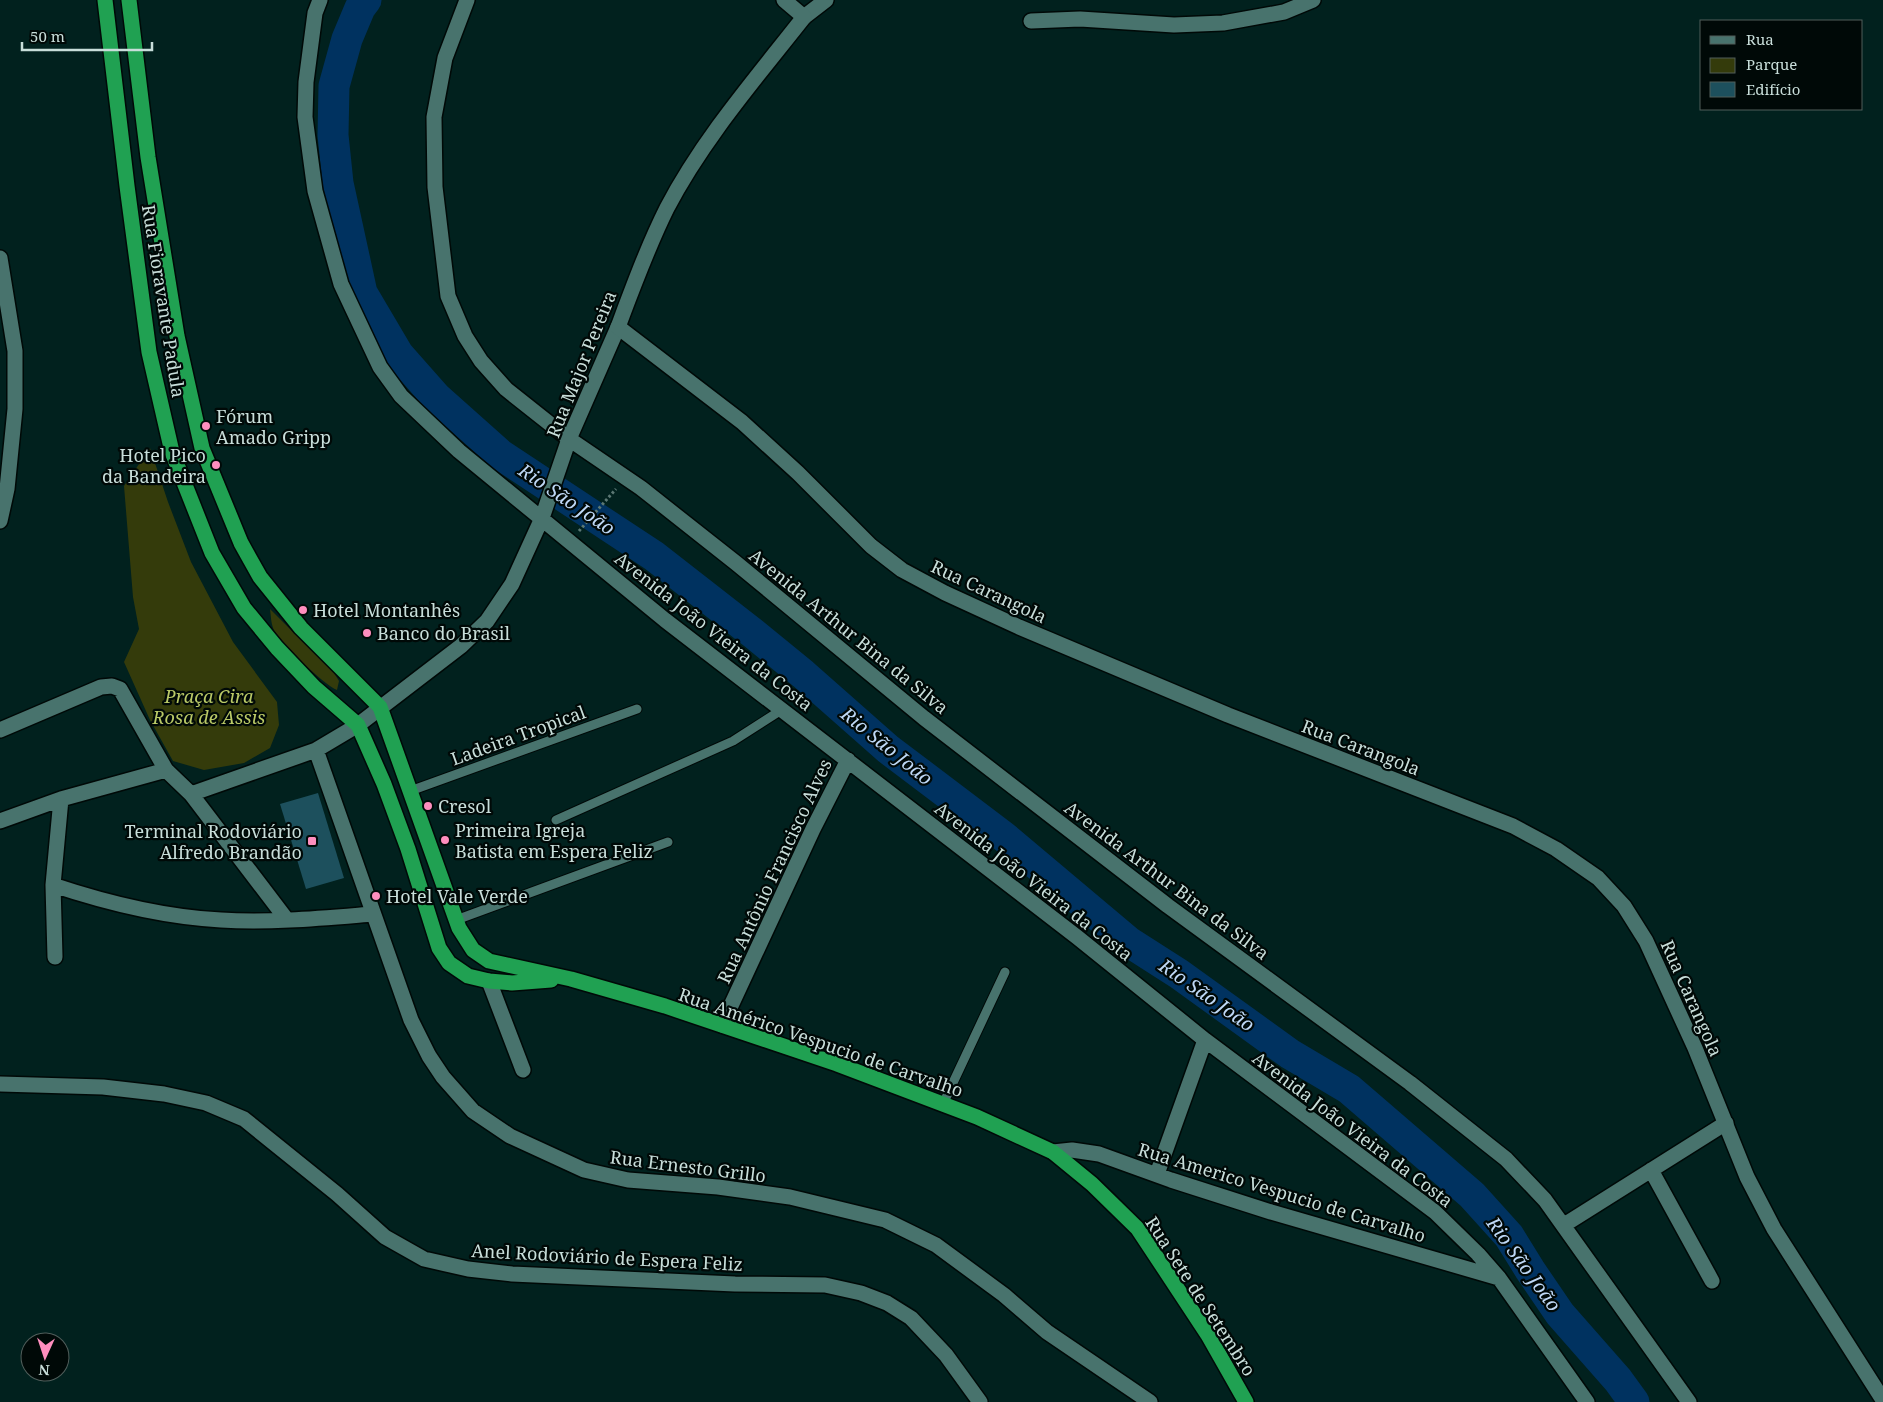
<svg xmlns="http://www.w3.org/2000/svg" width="1883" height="1402" font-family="'Noto Serif',serif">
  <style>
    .green { fill: #343b0b }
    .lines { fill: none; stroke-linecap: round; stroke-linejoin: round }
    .river { stroke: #003260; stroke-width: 31 }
    .building { fill: #1d505d }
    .lane-casing { stroke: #000907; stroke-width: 11 }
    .street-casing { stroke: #000907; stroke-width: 18 }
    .secondary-casing { stroke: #000907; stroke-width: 18 }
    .highway-casing { stroke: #000907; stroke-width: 18 }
    .path { stroke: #5c7874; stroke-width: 3; stroke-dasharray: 2.5 2.5; stroke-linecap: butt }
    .lane { stroke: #48736d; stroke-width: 9 }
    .street { stroke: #48736d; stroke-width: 15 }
    .secondary { stroke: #48736d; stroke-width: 15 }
    .highway { stroke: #20a152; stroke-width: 15 }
    .poi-dot { fill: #fe8ebe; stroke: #000907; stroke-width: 2 }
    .labels { text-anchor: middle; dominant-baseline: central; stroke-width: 4.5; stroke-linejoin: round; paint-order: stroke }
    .street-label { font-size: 18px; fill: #c8deda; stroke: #000907 }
    .poi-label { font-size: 18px; fill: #c8deda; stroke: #000907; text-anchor: start }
    .park-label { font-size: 18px; font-style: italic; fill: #baca67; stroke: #000907 }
    .water-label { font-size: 19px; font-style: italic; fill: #bed8f6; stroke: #000907 }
  </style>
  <rect width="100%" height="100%" fill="#01211e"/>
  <path class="green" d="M150,448L168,502L191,562L233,642L277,702L279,725L270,748L244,763L204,770L173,761L150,720L124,662L139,629L133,597L124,486Z
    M270,609L334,673L339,681L337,690C325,686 281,643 275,632C271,626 271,616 270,609Z"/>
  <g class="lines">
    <path class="river" d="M366,0L360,8L347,39L334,86L333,135L338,183L362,293L398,354L436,397L501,455L654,556L754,634L803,674L888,749L1003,836L1129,942L1179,974L1290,1054L1349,1089L1472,1195L1509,1236L1530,1270L1560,1314L1618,1380L1634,1402"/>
  </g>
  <path class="building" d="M318,793L344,878L306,889L280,804Z"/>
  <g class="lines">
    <g class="lane-casing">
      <path id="lane" d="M410,791L637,709
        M556,820L733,741L783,709
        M456,920L668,842
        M943,1104L1005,972"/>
    </g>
    <g class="street-casing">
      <path id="street" d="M320,0L315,13L306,82L305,117L315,191L341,284L380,367L401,396L459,451L665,620L1077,937L1205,1040L1435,1212L1478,1254L1499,1278L1587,1402
        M467,0L445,58L434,117L435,187L448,296L465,336L481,361L506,389L569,439L641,488L736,563L924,718L1168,906L1410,1083L1506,1159L1545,1200L1689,1402
        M804,17L826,0
        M1031,21L1080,19L1174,25L1223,23L1284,12L1313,0
        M0,258L15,351V409L7,489L0,521
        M0,730L101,687L112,686L120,689L166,770L191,794L287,920
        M316,750L411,1020L429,1056L443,1077L473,1111L510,1136L584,1170L628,1180L718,1187L790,1197L885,1220L936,1245L1004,1295L1047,1332L1150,1402
        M191,794L316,750L358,725L461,646L487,621L512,584L542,518L569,439L618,327
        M0,821L61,799L166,770
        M53,885C107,903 163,917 221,920C271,923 323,918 373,914
        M55,957L53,885L61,799
        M489,981L523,1070
        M722,1025L813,829L848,760
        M0,1084L103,1087L164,1094L206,1103L244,1119L337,1194L385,1237L424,1259L468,1269L512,1274L735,1284L825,1285L861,1293L887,1303L911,1318L946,1355L980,1402
        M1053,1152L1072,1150L1099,1154L1171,1180L1271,1212L1499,1278
        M1651,1170L1712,1281
        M1157,1174L1205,1040
        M1564,1225L1726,1123"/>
    </g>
    <g class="secondary-casing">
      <path id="secondary" d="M784,0L804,17C756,78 703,139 667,208C648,246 633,287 618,327L742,422L798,473L871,546L902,570L945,593L1019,627L1228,715L1513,826L1556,849L1598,878L1624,906L1646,941L1695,1048L1747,1177L1774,1229L1883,1400"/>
    </g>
    <g class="highway-casing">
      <path id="highway" d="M105,0L127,186L149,352L172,452L212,553L244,608L277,648L314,687L358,725L384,784L408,849L439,948L449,963L468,976L489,981L512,983L551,980
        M129,0L148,157L177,336L202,448L241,543L260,577L301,628L380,707L459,928L473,950L489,961L571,979L665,1006L837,1064L977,1117L1053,1152L1092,1184L1138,1229L1208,1335L1246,1402"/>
    </g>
    <path class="path" d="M579,531L616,489"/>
    <use href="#lane" class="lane"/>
    <use href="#street" class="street"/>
    <use href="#secondary" class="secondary"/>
    <use href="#highway" class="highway"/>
  </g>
  <g class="poi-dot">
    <circle cx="206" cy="426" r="5"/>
    <circle cx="216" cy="465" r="5"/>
    <circle cx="303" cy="610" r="5"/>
    <circle cx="367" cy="633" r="5"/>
    <circle cx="428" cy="806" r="5"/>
    <circle cx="445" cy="840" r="5"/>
    <rect x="307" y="836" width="10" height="10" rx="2.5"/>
    <circle cx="376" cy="896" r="5"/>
  </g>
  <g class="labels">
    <g class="street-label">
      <text transform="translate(164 301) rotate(81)">Rua Fioravante Padula</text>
      <text transform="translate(581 364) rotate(-68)">Rua Major Pereira</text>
      <text transform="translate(989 591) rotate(25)">Rua Carangola</text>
      <text transform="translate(714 631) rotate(38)">Avenida João Vieira da Costa</text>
      <text transform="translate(849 631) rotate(39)">Avenida Arthur Bina da Silva</text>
      <text transform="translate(518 735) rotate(-20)">Ladeira Tropical</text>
      <text transform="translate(1361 747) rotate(21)">Rua Carangola</text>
      <text transform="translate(774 871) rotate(-65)">Rua Antônio Francisco Alves</text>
      <text transform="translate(1167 880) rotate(37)">Avenida Arthur Bina da Silva</text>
      <text transform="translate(1034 881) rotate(38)">Avenida João Vieira da Costa</text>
      <text transform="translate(1692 998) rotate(66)">Rua Carangola</text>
      <text transform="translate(821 1042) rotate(19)">Rua Américo Vespucio de Carvalho</text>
      <text transform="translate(1353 1129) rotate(37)">Avenida João Vieira da Costa</text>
      <text transform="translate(688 1166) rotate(7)">Rua Ernesto Grillo</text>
      <text transform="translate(1282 1192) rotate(17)">Rua Americo Vespucio de Carvalho</text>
      <text transform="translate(607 1257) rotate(3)">Anel Rodoviário de Espera Feliz</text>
      <text transform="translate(1201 1296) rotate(57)">Rua Sete de Setembro</text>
    </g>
    <g class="poi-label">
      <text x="216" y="416">Fórum<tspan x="216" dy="21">Amado Gripp</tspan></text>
      <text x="206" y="455" text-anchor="end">Hotel Pico<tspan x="206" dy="21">da Bandeira</tspan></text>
      <text x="313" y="610">Hotel Montanhês</text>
      <text x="377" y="633">Banco do Brasil</text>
      <text x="438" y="806">Cresol</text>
      <text x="455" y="830">Primeira Igreja<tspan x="455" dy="21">Batista em Espera Feliz</tspan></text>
      <text x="302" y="831" text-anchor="end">Terminal Rodoviário<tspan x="302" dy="21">Alfredo Brandão</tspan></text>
      <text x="386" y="896">Hotel Vale Verde</text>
    </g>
    <g class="park-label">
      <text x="209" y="696">Praça Cira<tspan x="209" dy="21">Rosa de Assis</tspan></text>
    </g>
    <g class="water-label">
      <text transform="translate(567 499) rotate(34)">Rio São João</text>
      <text transform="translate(887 746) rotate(39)">Rio São João</text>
      <text transform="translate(1207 995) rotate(35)">Rio São João</text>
      <text transform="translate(1524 1264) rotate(54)">Rio São João</text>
    </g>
  </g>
  <rect x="1700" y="20" width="162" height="90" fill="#000907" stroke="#505e5b"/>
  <rect x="1710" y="36" width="25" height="8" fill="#48736d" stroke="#505e5b"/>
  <text x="1746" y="45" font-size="15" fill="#c8deda">Rua</text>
  <rect x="1710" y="58" width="25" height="15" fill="#343b0b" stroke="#505e5b"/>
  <text x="1746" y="70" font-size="15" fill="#c8deda">Parque</text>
  <rect x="1710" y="82" width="25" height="15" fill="#1d505d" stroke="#505e5b"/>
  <text x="1746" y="95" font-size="15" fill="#c8deda">Edifício</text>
  <g transform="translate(45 1357) rotate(183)"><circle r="24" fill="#000907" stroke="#505e5b"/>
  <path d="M0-4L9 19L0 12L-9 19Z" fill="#fe8ebe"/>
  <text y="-8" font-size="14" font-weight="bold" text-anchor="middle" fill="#c8deda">N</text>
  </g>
  <path d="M22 42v8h130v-8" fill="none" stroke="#c8deda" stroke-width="2.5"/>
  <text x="30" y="42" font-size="15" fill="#c8deda" stroke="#000907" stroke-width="4" paint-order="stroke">50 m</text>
</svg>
